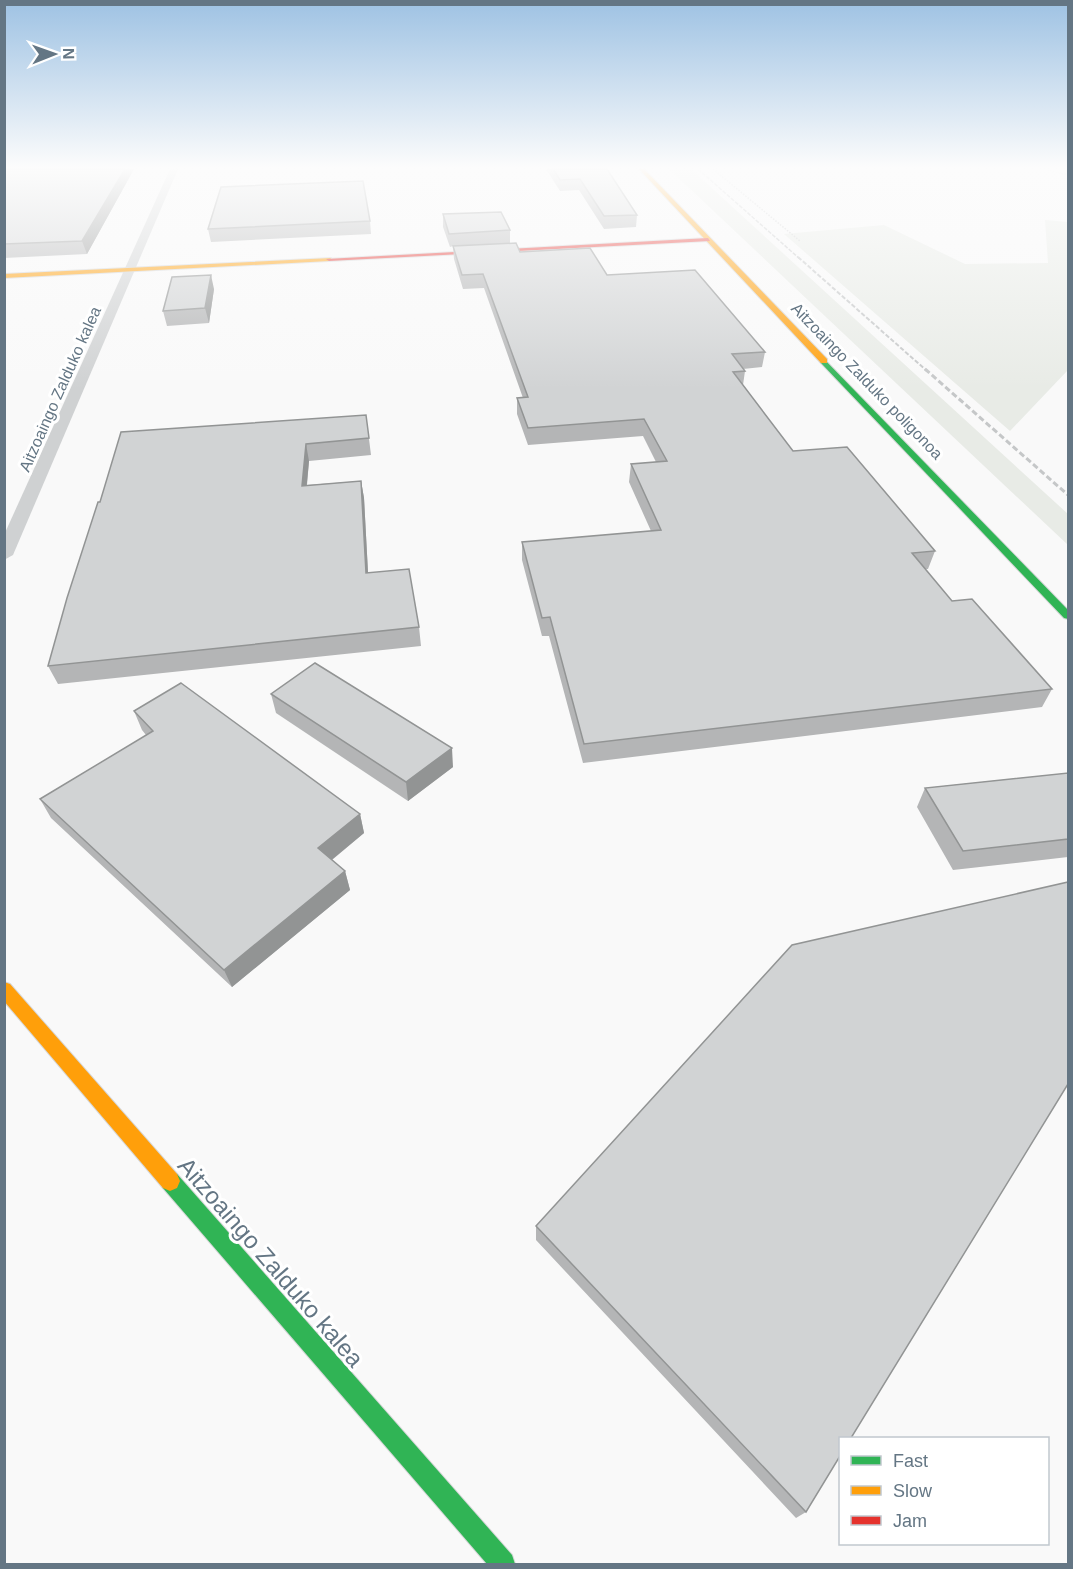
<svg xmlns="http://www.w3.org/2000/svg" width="1073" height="1569" font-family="Helvetica,sans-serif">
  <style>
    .green { fill: #e8ebe6 }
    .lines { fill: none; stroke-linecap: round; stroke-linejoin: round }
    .fast-casing { stroke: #d6d7d8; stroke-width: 2 }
    .slow-casing { stroke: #d6d7d8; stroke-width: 2 }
    .jam-casing { stroke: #d6d7d8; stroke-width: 2 }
    .path { stroke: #cdcecf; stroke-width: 1.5; stroke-dasharray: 1.5 1.5; stroke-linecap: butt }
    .street { fill: #cfd1d2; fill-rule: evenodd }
    .fast { fill: #30b455; fill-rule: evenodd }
    .slow { fill: #ff9f0a; fill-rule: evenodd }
    .jam { fill: #e5322d; fill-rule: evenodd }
    .rail-far2 { stroke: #c5c7c8; stroke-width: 1.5; stroke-dasharray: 4 1.5; stroke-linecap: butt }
    .rail-far1 { stroke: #c5c7c8; stroke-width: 2; stroke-dasharray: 4.5 2; stroke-linecap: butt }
    .rail { stroke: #c5c7c8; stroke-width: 3; stroke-dasharray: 6 3; stroke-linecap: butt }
    .wall { fill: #b4b5b6 }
    .shaded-wall { fill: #929494 }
    .building { fill: #d1d3d4; stroke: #929494; stroke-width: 1.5 }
    .labels { text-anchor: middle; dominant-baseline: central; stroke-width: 6; stroke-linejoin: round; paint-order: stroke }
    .far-street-label { font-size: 16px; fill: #647684; stroke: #fff }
    .near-street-label { font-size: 24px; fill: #647684; stroke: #fff }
  </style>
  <rect width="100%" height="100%" fill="#f9f9f9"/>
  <path class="green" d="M669,169H691L1068,514V545Z
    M1045,220L1068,222V370L1010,431L784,234L884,225L965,264L1048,263Z"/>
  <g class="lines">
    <g class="fast-casing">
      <path id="fast" d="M824,359L1068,610V619L1064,618L821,363L820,361Z
        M170,1171L177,1174L512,1555L515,1564H487L163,1188L160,1181L163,1174Z"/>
    </g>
    <g class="slow-casing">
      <path id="slow" d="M644,169L827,359V363H821L639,169Z
        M331,258L329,261L4,278V274Z
        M4,982L10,984L177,1174L180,1181L177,1188L170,1191L163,1188L4,1001Z"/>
    </g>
    <g class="jam-casing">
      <path id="jam" d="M708,238L710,241L329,261L326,259Z"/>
    </g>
    <path class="path" d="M713,169L800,241
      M1044,169L1068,175"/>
    <path class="street" d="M170,169H178L13,555L4,560V535Z"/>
    <use href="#fast" class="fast"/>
    <use href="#slow" class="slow"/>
    <use href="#jam" class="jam"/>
    <path class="rail-far2" d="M698,169L800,259"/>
    <path class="rail-far1" d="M798,257L927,371"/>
    <path class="rail" d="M925,369L1068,495"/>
  </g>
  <path class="wall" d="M4,169H134L87,254L4,258Z
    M546,169H607L637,215L636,227L604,229L579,190L560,191Z
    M443,214L510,230V243L520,252L607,275L765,352L762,367L743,369L745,371L743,385L793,451L935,551L928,569H925L952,601L1052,689L1042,707L583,763L549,636H542L522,560V542L651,531L629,482L631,464L656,462L643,436L528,445L517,414V398H523L484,288L463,289L454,259L453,246L450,247L443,227Z
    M370,221L371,234L211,242L208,229Z
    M214,289L209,323L167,326L163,311Z
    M366,415L371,455L309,461L307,485L361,481L364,498L368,572L419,627L421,646L58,684L48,666L100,502Z
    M271,694L453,767L408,801L276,713Z
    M134,711L360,814L364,833L332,860L345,871L350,890L232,987L51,818L40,799L146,735L142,730Z
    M1068,773V857L953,870L917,807L925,788Z
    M536,1226L806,1512L796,1518L536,1240Z"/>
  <path class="shaded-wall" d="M125,169H134L87,254L82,241Z
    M211,275L214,289L209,323L205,308Z
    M306,444L309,461L305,503L302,486Z
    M361,481L364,498L369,591L366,573Z
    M452,748L453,767L408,801L406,782Z
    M360,814L364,833L323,867L318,848Z
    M345,871L350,890L232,987L224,970Z"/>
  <path class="building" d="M4,169H125L82,241L4,244Z
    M553,169H607L637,215L604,216L580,179L560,180Z
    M363,181L370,221L208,229L221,187Z
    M501,212L510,230L449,234L443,214Z
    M516,243L520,252L590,248L607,275L695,270L765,352L732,354L745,371L733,372L793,451L847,447L935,551L912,553L952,601L972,599L1052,689L584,744L550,617L542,618L522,542L661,530L631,464L667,461L644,419L528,428L517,398L528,397L483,274L462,275L453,246Z
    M211,275L205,308L163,311L172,277Z
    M366,415L369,438L306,444L302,486L361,481L366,573L409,569L419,627L48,666L67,598L98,502H100L121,432Z
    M315,663L452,748L406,782L271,694Z
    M181,683L360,814L318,848L345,871L224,970L40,799L153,731L134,711Z
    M1068,773V839L963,851L925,788Z
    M1068,882V1084L851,1438H840V1456L806,1512L536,1226L792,945Z"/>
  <linearGradient id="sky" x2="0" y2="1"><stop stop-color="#9ec2e3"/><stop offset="0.43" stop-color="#fcfcfc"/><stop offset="1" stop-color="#fcfcfc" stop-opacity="0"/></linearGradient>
  <rect width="1073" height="389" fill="url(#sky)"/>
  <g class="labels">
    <g class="far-street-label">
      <text transform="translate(867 381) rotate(46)">Aitzoaingo Zalduko poligonoa</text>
      <text transform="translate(60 389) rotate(-66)">Aitzoaingo Zalduko kalea</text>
    </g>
    <g class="near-street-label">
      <text transform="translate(271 1262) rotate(49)">Aitzoaingo Zalduko kalea</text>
    </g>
  </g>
  <rect width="1073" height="1569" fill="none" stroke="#647684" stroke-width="12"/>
  <rect x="839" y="1437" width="210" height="108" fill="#ffffff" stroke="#c1c8ce" stroke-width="1.5"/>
  <rect x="851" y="1456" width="30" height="9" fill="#30b455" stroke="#c1c8ce" stroke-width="1.5"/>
  <text x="893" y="1467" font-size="18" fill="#647684">Fast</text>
  <rect x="851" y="1486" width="30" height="9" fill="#ff9f0a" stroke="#c1c8ce" stroke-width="1.5"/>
  <text x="893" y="1497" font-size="18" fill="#647684">Slow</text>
  <rect x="851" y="1516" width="30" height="9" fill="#e5322d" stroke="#c1c8ce" stroke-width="1.5"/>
  <text x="893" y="1527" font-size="18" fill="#647684">Jam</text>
  <g transform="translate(54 54) rotate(89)" stroke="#ffffff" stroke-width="4.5" paint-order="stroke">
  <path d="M0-4.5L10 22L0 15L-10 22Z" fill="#647684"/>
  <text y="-9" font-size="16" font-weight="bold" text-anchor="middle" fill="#647684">N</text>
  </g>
</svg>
